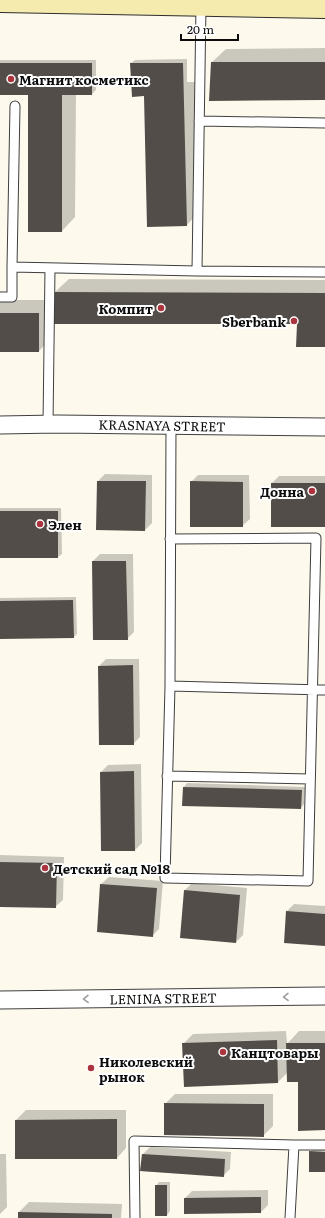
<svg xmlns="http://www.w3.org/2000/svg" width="325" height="1218" font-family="Literata,serif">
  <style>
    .shadow { fill: #0003 }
    .building { fill: #534d49 }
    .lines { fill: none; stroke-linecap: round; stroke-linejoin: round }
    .lane-casing { stroke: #3f3f3f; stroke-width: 11 }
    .street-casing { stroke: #3f3f3f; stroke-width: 19 }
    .secondary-casing { stroke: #2e2e2e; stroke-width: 24 }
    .lane { stroke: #fff; stroke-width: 9 }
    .street { stroke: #fff; stroke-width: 17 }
    .secondary { stroke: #f6ebaf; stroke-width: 22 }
    .oneway { stroke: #9e9e9e }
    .poi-dot { fill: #ab343e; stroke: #fff; stroke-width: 1.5 }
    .labels { text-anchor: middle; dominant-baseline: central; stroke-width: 4; stroke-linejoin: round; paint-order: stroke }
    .poi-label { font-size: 13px; font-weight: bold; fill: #0c0c0c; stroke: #fff; text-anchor: start }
    .street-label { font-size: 13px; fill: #0c0c0c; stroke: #fff }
  </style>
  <rect width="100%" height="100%" fill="#fdf9ed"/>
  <path class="shadow" d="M325,48V99L212,62L226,49Z
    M187,59V82H197L200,211L187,225L145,95L131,63L135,60Z
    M0,60H96V90L92,94H76L75,217L62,231L31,94H0Z
    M69,279L325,280V346L298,323L55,292Z
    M0,300H52V337L39,351H0Z
    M105,474L152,475V523L145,530L97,529L98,481Z
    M198,475H249L250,519L242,526L191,482Z
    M279,476H325V526L272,483Z
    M0,508H61L62,554L58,557H0Z
    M100,554H133L134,632L127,639L93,561Z
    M76,597L77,634L74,637L0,638V598Z
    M106,659H139L140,737L133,744L99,666Z
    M141,764L142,843L135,850H102L101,772L108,765Z
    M187,783L305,787L304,804L301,808L184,787Z
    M0,855L64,857L63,900L55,907L0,906Z
    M109,877L163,881L159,929L152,936L101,884Z
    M192,883L247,888L243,935L236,942L185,890Z
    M294,904L325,906V945L287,911Z
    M286,1031L287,1044L299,1031H325V1129L299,1081L287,1073L278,1082L185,1086L183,1044L193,1034Z
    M175,1094H273V1126L263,1136L165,1104Z
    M26,1110H126V1148L117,1158H16V1120Z
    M317,1145H325V1171L310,1152Z
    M150,1147L231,1152L230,1169L223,1176L142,1171L143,1154Z
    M0,1154H6L7,1207L0,1214Z
    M159,1182H170V1211L167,1215L156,1186Z
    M268,1190V1205L261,1212L185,1198L192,1191Z
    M29,1202L122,1204L121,1218H19V1212Z"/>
  <path class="building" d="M211,62H325V100L209,101Z
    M0,63H92V95H62V232H28V95H0Z
    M130,63H183L187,226L147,227L144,96L132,97Z
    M54,292L325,293V347H296L297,324H54Z
    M0,313H39V352H0Z
    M97,481H146L145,531L96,530Z
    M190,481L243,482V527H190Z
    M271,483H325V527H271Z
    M0,511H58V558H0Z
    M92,561H126L128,640H93Z
    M73,600L74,638L0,639V601Z
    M133,665L134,745H99L98,666Z
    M134,771L135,851H101L100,772Z
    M183,787L302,790L301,809L182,806Z
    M0,862L57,863L56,908L0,907Z
    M100,884L157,888L153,937L97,932Z
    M184,890L240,895L236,943L180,938Z
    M286,911L325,914V946L284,943Z
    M277,1040L278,1083L184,1087L182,1043Z
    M286,1043H325V1130L298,1131V1082H287Z
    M164,1103L264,1104V1137L164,1135Z
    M117,1119V1159H15V1120Z
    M309,1151L325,1152V1172H309Z
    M142,1154L225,1159L224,1177L140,1171Z
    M155,1185H167V1216H155Z
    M261,1197V1213L184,1214V1198Z
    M18,1212L112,1214V1218H18Z"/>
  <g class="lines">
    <g class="lane-casing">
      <path id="lane" d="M201,5L197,271L325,272
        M199,121L325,123
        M12,267L15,106
        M0,297H12V267L197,271
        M48,424L50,268
        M170,539L316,538L308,881L165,878L170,686L171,425
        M170,686L325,690
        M167,776L310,779
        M294,1145H325
        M135,1218L134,1141L294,1145L290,1218"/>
    </g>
    <g class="street-casing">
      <path id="street" d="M0,425L57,424L325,427
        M0,1000L325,996"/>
    </g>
    <g class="secondary-casing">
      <path id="secondary" d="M0,1L325,7"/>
    </g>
    <use href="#lane" class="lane"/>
    <use href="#street" class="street"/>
    <use href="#secondary" class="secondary"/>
  </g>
  <defs><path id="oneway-chevron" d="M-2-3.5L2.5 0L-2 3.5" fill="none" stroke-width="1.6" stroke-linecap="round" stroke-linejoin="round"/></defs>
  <g class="oneway">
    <use href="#oneway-chevron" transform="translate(286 997) rotate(179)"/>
    <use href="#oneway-chevron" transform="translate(86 999) rotate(179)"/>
  </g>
  <g class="poi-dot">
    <circle cx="11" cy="79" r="4"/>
    <circle cx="161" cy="308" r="4"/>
    <circle cx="294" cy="321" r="4"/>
    <circle cx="312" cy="491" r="4"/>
    <circle cx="40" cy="524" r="4"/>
    <circle cx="45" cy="868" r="4"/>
    <circle cx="223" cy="1052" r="4"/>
    <circle cx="91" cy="1068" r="4"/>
  </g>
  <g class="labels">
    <g class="poi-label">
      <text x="19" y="79">Магнит косметикс</text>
      <text x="153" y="308" text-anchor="end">Компит</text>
      <text x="286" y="321" text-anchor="end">Sberbank</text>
      <text x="304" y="491" text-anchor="end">Донна</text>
      <text x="48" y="524">Элен</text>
      <text x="53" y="868">Детский сад №18</text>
      <text x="231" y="1052">Канцтовары</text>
      <text x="99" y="1061">Николевский<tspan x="99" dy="15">рынок</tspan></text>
    </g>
    <g class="street-label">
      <text transform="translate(162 425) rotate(1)">KRASNAYA STREET</text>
      <text transform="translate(163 998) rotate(-1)">LENINA STREET</text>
    </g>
  </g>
  <path d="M181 34v6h57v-6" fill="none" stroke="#0c0c0c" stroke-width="2"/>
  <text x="187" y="34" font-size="12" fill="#0c0c0c" stroke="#ffffff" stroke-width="3" paint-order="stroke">20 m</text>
</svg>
